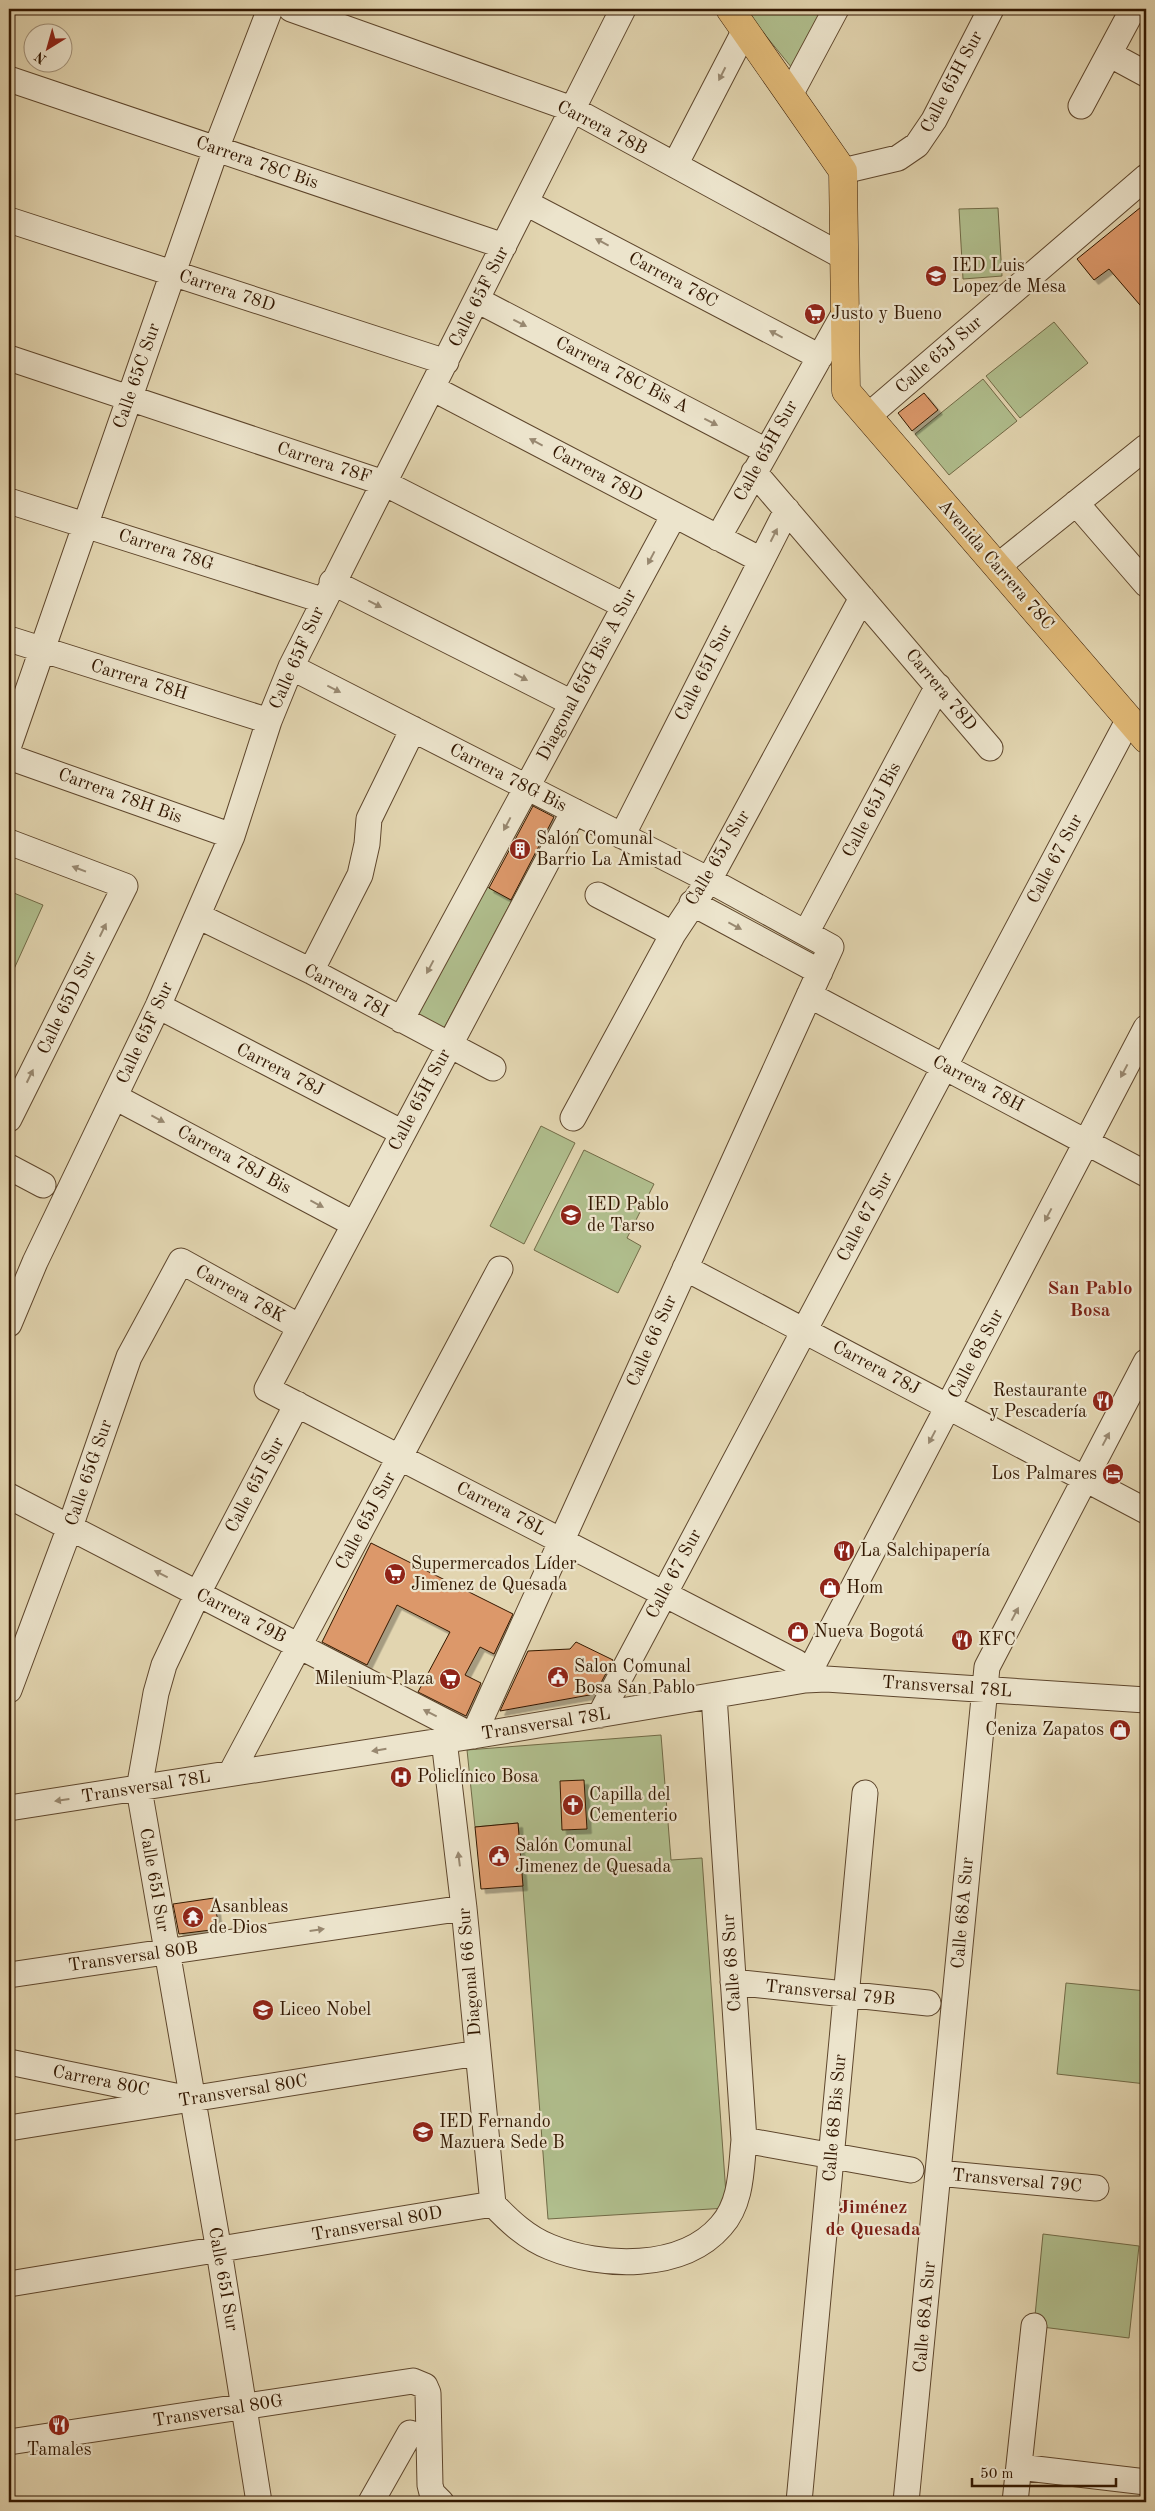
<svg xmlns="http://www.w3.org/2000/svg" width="1155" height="2511" font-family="'Old Standard TT',serif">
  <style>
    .green { fill: #b0be8d; stroke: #716a46 }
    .building { fill: #dc986a; stroke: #321700; filter: url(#shadow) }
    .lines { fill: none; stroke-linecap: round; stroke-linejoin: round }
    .minor-casing { stroke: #5e462c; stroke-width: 27 }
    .major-casing { stroke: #321700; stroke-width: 29 }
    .minor { stroke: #ece4cc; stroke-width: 25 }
    .major { stroke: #e1ba78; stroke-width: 28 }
    .oneway { fill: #988870 }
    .labels { text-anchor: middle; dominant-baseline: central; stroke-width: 4.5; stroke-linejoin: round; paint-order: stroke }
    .street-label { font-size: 18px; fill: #321700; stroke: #ece4cc }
    .poi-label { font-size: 18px; fill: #321700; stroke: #ece4cc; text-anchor: start }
    .neighbourhood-label { font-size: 19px; font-weight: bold; fill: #7a1f14; stroke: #ece4cc }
  </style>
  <defs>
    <filter id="shadow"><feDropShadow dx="4.5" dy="4.5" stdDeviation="0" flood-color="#0004"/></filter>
  </defs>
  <rect width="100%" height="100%" fill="#e2d5b0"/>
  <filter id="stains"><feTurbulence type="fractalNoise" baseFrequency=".004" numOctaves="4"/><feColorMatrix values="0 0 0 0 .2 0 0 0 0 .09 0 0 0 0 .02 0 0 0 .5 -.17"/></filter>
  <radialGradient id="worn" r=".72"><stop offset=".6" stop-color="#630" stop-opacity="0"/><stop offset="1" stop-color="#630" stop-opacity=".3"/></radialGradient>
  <path class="green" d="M744,9H823L792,68Z
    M998,208L1002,276L963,279L959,209Z
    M1054,322L1088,363L1020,418L986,376Z
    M983,379L1017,421L949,475L915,434Z
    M482,884L512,900L444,1028L413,1012Z
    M9,891L43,905L9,980Z
    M541,1126L575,1143L524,1244L490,1226Z
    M584,1150L654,1184L627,1238L641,1246L618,1293L534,1250Z
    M661,1735L671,1860L702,1858L727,2208L548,2219L518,1823L475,1827L467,1750Z
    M1066,1983L1146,1991V2084L1057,2074Z
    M1043,2234L1139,2246L1129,2338L1034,2326Z"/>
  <path class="building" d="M1146,203V312L1109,269L1094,280L1077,259Z
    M924,393L938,410L912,431L898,413Z
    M533,806L554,817L511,900L489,888Z
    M371,1543L513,1614L494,1654L480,1647L465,1675L481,1683L466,1716L418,1692L450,1632L397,1605L367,1665L322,1642Z
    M576,1642L613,1660L595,1694L500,1711L528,1651L570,1649Z
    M584,1780L587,1829L562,1830L560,1781Z
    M518,1823L523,1886L481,1889L475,1827Z
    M214,1898L219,1929L179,1934L173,1904Z"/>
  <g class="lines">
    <g class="minor-casing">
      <path id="minor" d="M291,9L572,109L844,257
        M1109,54L1146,74
        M9,79L504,246
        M790,95L836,9
        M1081,106L1133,9
        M675,165L745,30
        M843,171L898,158L917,145L934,120L991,9
        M526,203L820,357
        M9,220L446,362
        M477,300L766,451
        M9,358L384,483L625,606
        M432,388L761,560
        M868,416L1146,177
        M754,472L990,748
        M9,501L322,600
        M1076,503L1146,584
        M718,538L845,312
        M998,566L1146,447
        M332,582L572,703
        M9,639L269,721
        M291,667L709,880L831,947L473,1736
        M9,745L216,149L270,9
        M9,757L232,836
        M574,811L267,1389L796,1662L803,1669L805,1680
        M622,836L787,510
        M9,842L125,886L9,1119
        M598,895L673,934
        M692,903L820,972
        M198,916L311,971L493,1068
        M806,933L938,686
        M311,971L360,875L367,844L369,819L413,729
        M809,995L1146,1174
        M158,1006L403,1133
        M401,1020L674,515
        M115,1097L354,1224
        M573,1118L673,934L709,880L862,598
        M9,1167L43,1185
        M685,1268L1146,1511
        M9,1324L35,1262L158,1006L232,836L269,721L291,667L623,9
        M9,1496L473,1736
        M805,1680L1146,1028
        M9,1690L70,1527L129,1357L181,1261L300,1327
        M600,1715L1129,719
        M444,1740L464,1908L493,2204
        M231,1773L500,1269
        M9,1808L473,1736L805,1680L826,1679L1146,1700
        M9,1975L464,1908
        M733,1982L928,2003
        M9,2062L175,2096
        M9,2128L478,2053
        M744,2140L911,2170
        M938,2173L1096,2188
        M9,2284L493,2204C509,2221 527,2238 550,2247C601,2268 682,2271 721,2226C742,2203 741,2169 744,2140L714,1696
        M9,2442L413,2381L425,2386L428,2393L430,2485L432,2493L441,2502
        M1019,2467L1146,2482
        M259,2502L219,2251L139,1789L156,1693L164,1665L198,1593L297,1404
        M371,2502L410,2433
        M799,2502L865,1793
        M906,2502L987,1667L1146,1362
        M1015,2502L1034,2326"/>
    </g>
    <g class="major-casing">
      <path id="major" d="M730,9L843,171L846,391L1146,739"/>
    </g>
    <use href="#minor" class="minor"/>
    <use href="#major" class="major"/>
  </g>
  <defs><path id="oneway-solid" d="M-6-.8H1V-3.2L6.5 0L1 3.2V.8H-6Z" transform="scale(1.25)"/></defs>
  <g class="oneway">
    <use href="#oneway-solid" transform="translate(722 74) rotate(117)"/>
    <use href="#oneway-solid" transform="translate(602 242) rotate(-152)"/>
    <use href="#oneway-solid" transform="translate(520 323) rotate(27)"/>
    <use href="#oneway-solid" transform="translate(776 334) rotate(-152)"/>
    <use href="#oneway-solid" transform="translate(711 422) rotate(27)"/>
    <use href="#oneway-solid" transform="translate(536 442) rotate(-152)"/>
    <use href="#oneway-solid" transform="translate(774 535) rotate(-63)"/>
    <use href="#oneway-solid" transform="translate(651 558) rotate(118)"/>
    <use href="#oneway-solid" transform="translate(375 604) rotate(27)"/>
    <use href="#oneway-solid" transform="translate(521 677) rotate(27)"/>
    <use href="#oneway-solid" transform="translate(334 689) rotate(27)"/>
    <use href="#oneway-solid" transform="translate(507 824) rotate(118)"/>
    <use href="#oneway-solid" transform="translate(79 869) rotate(-159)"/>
    <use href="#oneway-solid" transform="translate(735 926) rotate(28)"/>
    <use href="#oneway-solid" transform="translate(103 930) rotate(-64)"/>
    <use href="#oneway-solid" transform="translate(430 967) rotate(118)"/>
    <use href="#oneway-solid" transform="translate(1124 1071) rotate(118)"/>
    <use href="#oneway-solid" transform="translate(30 1076) rotate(-64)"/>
    <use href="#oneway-solid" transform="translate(158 1119) rotate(28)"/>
    <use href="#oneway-solid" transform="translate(317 1204) rotate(28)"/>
    <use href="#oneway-solid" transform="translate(1048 1215) rotate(118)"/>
    <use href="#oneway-solid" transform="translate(932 1437) rotate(118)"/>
    <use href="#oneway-solid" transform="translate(1106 1439) rotate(-62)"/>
    <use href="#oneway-solid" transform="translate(161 1574) rotate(-153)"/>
    <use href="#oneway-solid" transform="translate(1015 1614) rotate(-62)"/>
    <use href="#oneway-solid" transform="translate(430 1713) rotate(-153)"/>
    <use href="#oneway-solid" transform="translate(379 1750) rotate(171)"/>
    <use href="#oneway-solid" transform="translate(62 1800) rotate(172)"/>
    <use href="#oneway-solid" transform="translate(459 1859) rotate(-97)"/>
    <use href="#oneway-solid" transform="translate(317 1930) rotate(-8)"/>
  </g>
  <defs>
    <g id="school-disc" transform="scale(1.125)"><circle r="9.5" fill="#8f2418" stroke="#ece4cc"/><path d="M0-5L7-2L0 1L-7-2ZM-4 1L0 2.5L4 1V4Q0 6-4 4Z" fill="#fff"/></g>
    <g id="supermarket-disc" transform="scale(1.125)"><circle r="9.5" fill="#8f2418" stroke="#ece4cc"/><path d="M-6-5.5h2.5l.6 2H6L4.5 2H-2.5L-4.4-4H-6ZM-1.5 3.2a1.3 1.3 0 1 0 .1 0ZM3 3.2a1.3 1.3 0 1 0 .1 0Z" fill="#fff"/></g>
    <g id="building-disc" transform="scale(1.125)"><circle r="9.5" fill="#8f2418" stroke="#ece4cc"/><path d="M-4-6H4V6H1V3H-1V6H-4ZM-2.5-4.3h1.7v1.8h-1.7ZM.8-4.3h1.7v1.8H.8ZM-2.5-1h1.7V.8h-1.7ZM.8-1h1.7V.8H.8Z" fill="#fff"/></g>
    <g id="restaurant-disc" transform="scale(1.125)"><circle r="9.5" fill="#8f2418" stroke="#ece4cc"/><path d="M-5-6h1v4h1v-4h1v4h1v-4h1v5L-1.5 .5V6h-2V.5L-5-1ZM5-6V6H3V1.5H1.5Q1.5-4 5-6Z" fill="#fff"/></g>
    <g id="hotel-disc" transform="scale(1.125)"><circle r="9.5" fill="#8f2418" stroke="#ece4cc"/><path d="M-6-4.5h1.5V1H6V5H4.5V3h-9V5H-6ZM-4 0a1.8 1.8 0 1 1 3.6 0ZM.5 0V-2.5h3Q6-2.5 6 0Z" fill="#fff"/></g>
    <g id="shop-disc" transform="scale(1.125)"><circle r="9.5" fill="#8f2418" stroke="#ece4cc"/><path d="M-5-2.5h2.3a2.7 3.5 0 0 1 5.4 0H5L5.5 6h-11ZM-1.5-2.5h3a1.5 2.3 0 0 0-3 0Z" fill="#fff"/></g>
    <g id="civic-disc" transform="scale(1.125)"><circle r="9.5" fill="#8f2418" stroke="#ece4cc"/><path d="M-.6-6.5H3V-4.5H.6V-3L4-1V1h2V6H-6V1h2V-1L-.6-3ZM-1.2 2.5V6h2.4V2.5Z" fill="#fff"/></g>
    <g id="hospital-disc" transform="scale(1.125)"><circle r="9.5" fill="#8f2418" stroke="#ece4cc"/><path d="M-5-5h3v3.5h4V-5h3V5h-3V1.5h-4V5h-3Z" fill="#fff"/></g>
    <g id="church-disc" transform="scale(1.125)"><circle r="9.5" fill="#8f2418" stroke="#ece4cc"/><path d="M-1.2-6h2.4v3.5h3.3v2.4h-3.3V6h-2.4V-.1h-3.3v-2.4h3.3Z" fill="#fff"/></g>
    <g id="temple-disc" transform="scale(1.125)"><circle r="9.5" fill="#8f2418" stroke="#ece4cc"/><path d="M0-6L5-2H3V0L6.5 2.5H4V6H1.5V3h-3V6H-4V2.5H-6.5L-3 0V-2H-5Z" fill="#fff"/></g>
  </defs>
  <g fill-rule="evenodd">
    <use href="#school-disc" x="936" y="276"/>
    <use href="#supermarket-disc" x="815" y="314"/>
    <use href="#building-disc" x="520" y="849"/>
    <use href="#school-disc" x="571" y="1215"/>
    <use href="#restaurant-disc" x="1103" y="1401"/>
    <use href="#hotel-disc" x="1113" y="1474"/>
    <use href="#restaurant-disc" x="844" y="1551"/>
    <use href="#supermarket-disc" x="395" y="1574"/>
    <use href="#shop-disc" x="830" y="1588"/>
    <use href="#shop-disc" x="798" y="1632"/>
    <use href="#restaurant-disc" x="962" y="1640"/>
    <use href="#civic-disc" x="558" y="1677"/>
    <use href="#supermarket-disc" x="450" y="1679"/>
    <use href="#shop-disc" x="1120" y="1730"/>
    <use href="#hospital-disc" x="401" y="1777"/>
    <use href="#church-disc" x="573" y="1805"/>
    <use href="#civic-disc" x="499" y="1856"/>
    <use href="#temple-disc" x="193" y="1917"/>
    <use href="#school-disc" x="263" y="2010"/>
    <use href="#school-disc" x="423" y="2132"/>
    <use href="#restaurant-disc" x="59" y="2425"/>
  </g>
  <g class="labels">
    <g class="street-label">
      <text transform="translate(952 82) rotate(-62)">Calle 65H Sur</text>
      <text transform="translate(602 128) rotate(27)">Carrera 78B</text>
      <text transform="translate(257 163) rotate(19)">Carrera 78C Bis</text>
      <text transform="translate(673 280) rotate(28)">Carrera 78C</text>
      <text transform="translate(227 291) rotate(18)">Carrera 78D</text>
      <text transform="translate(479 297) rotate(-63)">Calle 65F Sur</text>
      <text transform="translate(939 355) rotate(-41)">Calle 65J Sur</text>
      <text transform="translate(622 375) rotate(27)">Carrera 78C Bis A</text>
      <text transform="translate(137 376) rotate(-71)">Calle 65C Sur</text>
      <text transform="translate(766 451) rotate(-61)">Calle 65H Sur</text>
      <text transform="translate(324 463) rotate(18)">Carrera 78F</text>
      <text transform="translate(597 474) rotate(28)">Carrera 78D</text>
      <text transform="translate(166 550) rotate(18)">Carrera 78G</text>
      <text transform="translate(996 565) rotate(49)">Avenida Carrera 78C</text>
      <text transform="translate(297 658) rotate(-66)">Calle 65F Sur</text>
      <text transform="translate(704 673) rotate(-63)">Calle 65I Sur</text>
      <text transform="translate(587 675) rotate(-62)">Diagonal 65G Bis A Sur</text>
      <text transform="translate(139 680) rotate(17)">Carrera 78H</text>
      <text transform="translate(941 690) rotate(50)">Carrera 78D</text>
      <text transform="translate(508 778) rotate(27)">Carrera 78G Bis</text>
      <text transform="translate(120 796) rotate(20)">Carrera 78H Bis</text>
      <text transform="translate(872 810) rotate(-62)">Calle 65J Bis</text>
      <text transform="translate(718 858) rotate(-59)">Calle 65J Sur</text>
      <text transform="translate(1055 859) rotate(-62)">Calle 67 Sur</text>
      <text transform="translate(346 991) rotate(28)">Carrera 78I</text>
      <text transform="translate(67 1003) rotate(-64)">Calle 65D Sur</text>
      <text transform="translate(145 1033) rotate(-65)">Calle 65F Sur</text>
      <text transform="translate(280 1070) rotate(27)">Carrera 78J</text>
      <text transform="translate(978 1084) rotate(28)">Carrera 78H</text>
      <text transform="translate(420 1100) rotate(-62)">Calle 65H Sur</text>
      <text transform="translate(234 1160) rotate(28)">Carrera 78J Bis</text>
      <text transform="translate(865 1217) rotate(-62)">Calle 67 Sur</text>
      <text transform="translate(240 1294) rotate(29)">Carrera 78K</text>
      <text transform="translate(652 1341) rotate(-66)">Calle 66 Sur</text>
      <text transform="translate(976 1354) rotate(-62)">Calle 68 Sur</text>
      <text transform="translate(876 1368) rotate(28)">Carrera 78J</text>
      <text transform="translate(89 1473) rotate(-71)">Calle 65G Sur</text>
      <text transform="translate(255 1485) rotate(-62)">Calle 65I Sur</text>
      <text transform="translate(501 1509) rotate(27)">Carrera 78L</text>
      <text transform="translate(366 1521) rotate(-62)">Calle 65J Sur</text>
      <text transform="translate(674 1574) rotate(-62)">Calle 67 Sur</text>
      <text transform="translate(241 1616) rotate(27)">Carrera 79B</text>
      <text transform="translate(947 1687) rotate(4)">Transversal 78L</text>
      <text transform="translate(546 1724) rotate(-9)">Transversal 78L</text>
      <text transform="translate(146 1787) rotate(-9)">Transversal 78L</text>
      <text transform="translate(154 1880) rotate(80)">Calle 65I Sur</text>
      <text transform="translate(963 1913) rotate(-85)">Calle 68A Sur</text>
      <text transform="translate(133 1957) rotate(-8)">Transversal 80B</text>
      <text transform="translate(732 1963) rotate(-94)">Calle 68 Sur</text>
      <text transform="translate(470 1972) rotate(-95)">Diagonal 66 Sur</text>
      <text transform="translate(830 1993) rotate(6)">Transversal 79B</text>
      <text transform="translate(101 2081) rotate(11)">Carrera 80C</text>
      <text transform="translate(243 2091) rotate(-9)">Transversal 80C</text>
      <text transform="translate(835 2118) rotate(-85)">Calle 68 Bis Sur</text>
      <text transform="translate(1017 2181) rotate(5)">Transversal 79C</text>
      <text transform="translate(377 2224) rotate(-10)">Transversal 80D</text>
      <text transform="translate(223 2279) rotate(80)">Calle 65I Sur</text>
      <text transform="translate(925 2317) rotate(-85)">Calle 68A Sur</text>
      <text transform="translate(218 2411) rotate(-9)">Transversal 80G</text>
    </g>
    <g class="poi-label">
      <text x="952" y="266">IED Luis<tspan x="952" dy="21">Lopez de Mesa</tspan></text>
      <text x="831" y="314">Justo y Bueno</text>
      <text x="536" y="839">Salón Comunal<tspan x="536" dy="21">Barrio La Amistad</tspan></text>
      <text x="587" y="1205">IED Pablo<tspan x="587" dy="21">de Tarso</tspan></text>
      <text x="1087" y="1391" text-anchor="end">Restaurante<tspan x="1087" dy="21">y Pescadería</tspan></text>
      <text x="1097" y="1474" text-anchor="end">Los Palmares</text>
      <text x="860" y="1551">La Salchipapería</text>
      <text x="411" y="1564">Supermercados Líder<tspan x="411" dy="21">Jimenez de Quesada</tspan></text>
      <text x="846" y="1588">Hom</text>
      <text x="814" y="1632">Nueva Bogotá</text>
      <text x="978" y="1640">KFC</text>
      <text x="574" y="1667">Salon Comunal<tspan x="574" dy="21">Bosa San Pablo</tspan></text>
      <text x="434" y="1679" text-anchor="end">Milenium Plaza</text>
      <text x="1104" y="1730" text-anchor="end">Ceniza Zapatos</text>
      <text x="417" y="1777">Policlínico Bosa</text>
      <text x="589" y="1795">Capilla del<tspan x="589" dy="21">Cementerio</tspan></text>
      <text x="515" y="1846">Salón Comunal<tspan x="515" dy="21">Jimenez de Quesada</tspan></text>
      <text x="209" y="1907">Asanbleas<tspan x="209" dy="21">de Dios</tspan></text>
      <text x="279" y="2010">Liceo Nobel</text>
      <text x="439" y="2122">IED Fernando<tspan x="439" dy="21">Mazuera Sede B</tspan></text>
      <text x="59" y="2450" text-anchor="middle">Tamales</text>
    </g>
    <g class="neighbourhood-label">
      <text x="1090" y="1289">San Pablo<tspan x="1090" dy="22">Bosa</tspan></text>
      <text x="873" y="2208">Jiménez<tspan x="873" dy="22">de Quesada</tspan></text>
    </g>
  </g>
  <rect width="1155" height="2511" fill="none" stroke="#e2d5b0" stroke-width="30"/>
  <rect x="10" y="10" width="1135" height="2491" fill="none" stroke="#321700" stroke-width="2.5"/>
  <rect x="15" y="15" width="1125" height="2481" fill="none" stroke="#321700"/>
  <g transform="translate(48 48) rotate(217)"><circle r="24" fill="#ece4cc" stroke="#a2927a"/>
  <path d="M0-4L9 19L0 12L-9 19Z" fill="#8f2418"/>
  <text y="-8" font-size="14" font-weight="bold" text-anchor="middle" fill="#321700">N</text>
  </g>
  <path d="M972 2478v8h144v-8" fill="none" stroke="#321700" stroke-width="2.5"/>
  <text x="980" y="2478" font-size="15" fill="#321700" stroke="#ece4cc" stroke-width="4" paint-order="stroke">50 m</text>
  <rect width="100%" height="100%" filter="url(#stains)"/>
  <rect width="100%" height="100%" fill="url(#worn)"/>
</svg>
